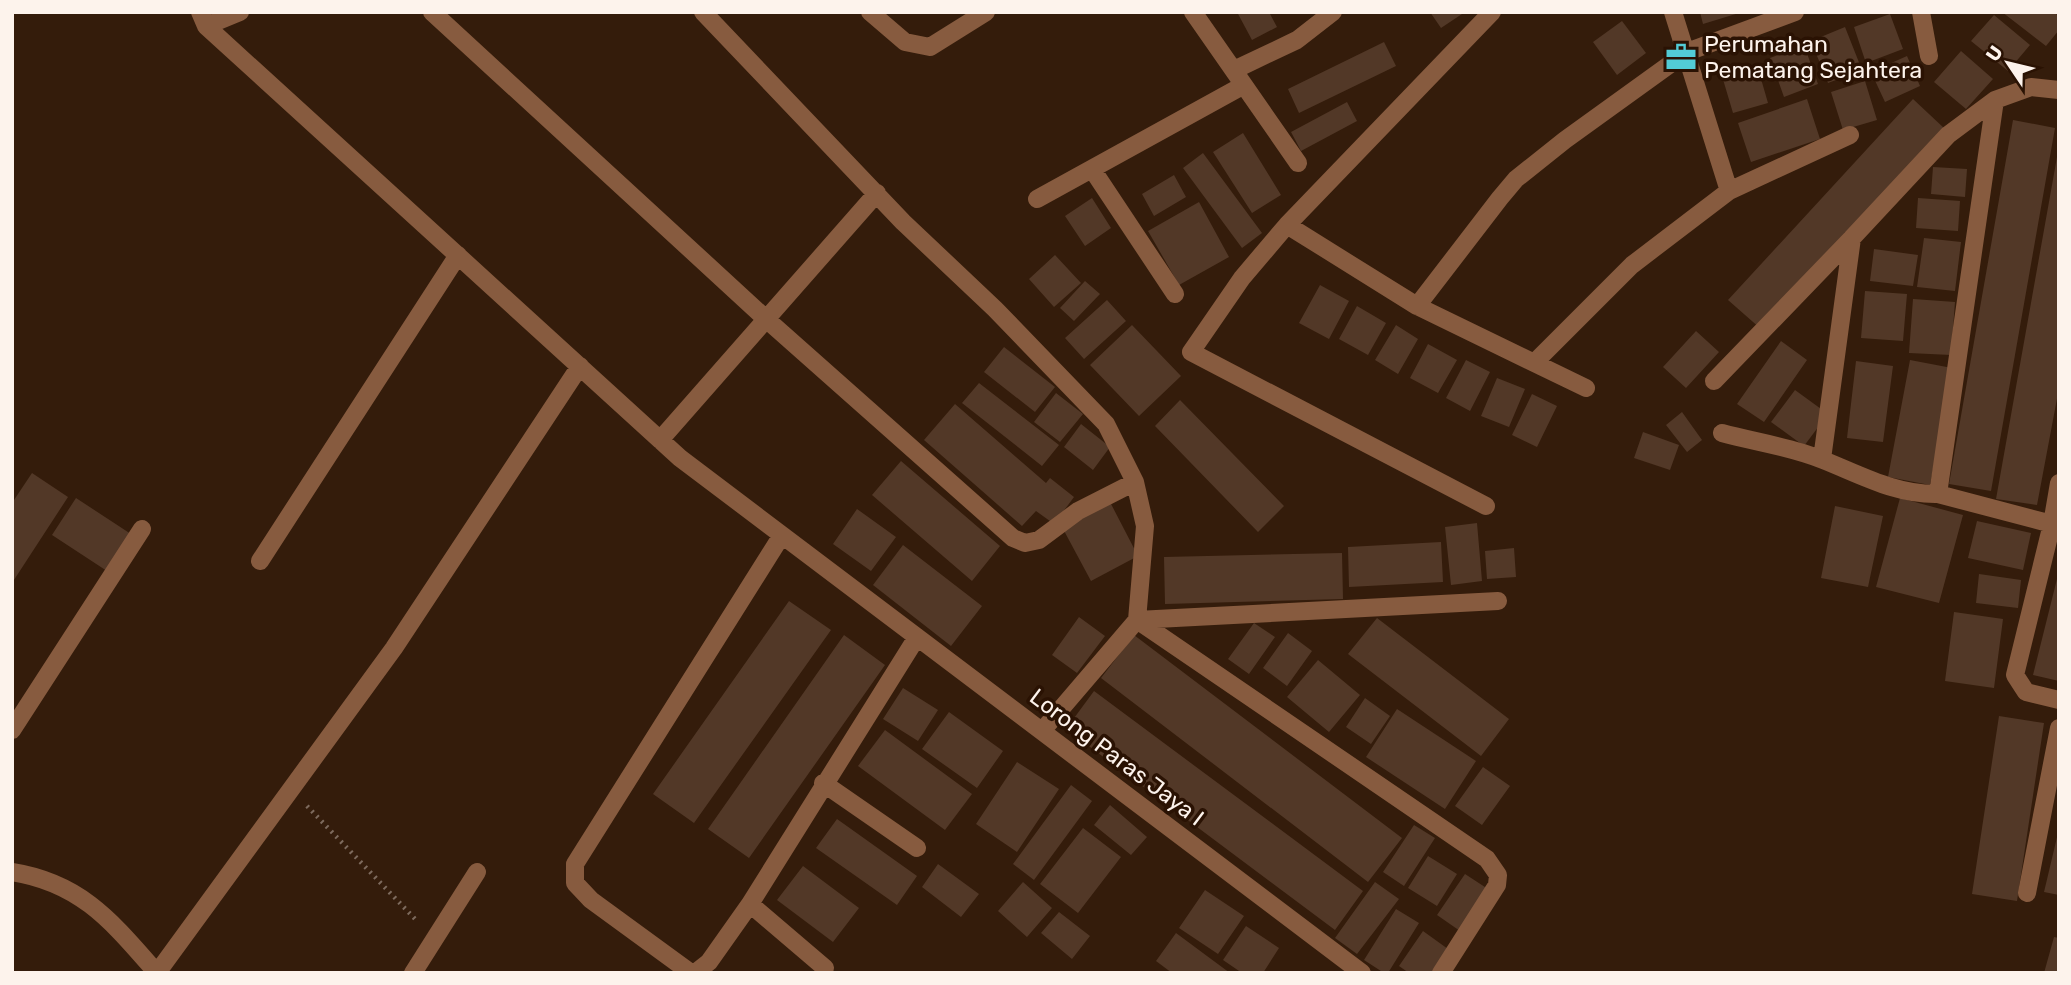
<svg xmlns="http://www.w3.org/2000/svg" width="2071" height="985" font-family="Rubik,sans-serif">
  <style>
    .building { fill: #523827 }
    .lines { fill: none; stroke-linecap: round; stroke-linejoin: round }
    .path { stroke: #7d6a5d; stroke-width: 4.5; stroke-dasharray: 2 5; stroke-linecap: butt }
    .minor { stroke: #875b3f; stroke-width: 18 }
    .labels { text-anchor: middle; dominant-baseline: central; stroke-width: 7; stroke-linejoin: round; paint-order: stroke }
    .poi-label { font-size: 23px; fill: #fdf3ec; stroke: #2a1203; text-anchor: start }
    .street-label { font-size: 23px; fill: #fdf3ec; stroke: #2a1203 }
  </style>
  <rect width="100%" height="100%" fill="#341c0b"/>
  <path class="building" d="M1237,12H1269L1277,27L1252,40Z
    M1430,12H1465L1441,28Z
    M1700,12H1739V13L1703,24Z
    M2002,12H2053L2059,16V30L2046,46Z
    M1890,14L1903,49L1866,63L1854,27Z
    M1994,15L2030,45L2008,71L1971,41Z
    M1622,21L1646,53L1617,75L1593,42Z
    M1845,27L1862,70L1828,83L1811,41Z
    M1384,42L1396,66L1299,113L1288,89Z
    M1804,45L1818,84L1784,97L1770,58Z
    M1961,51L1993,79L1966,109L1934,82Z
    M1907,56L1920,86L1885,102L1871,72Z
    M1757,65L1768,103L1733,113L1722,76Z
    M1865,81L1877,120L1843,130L1831,92Z
    M1807,99L1820,139L1751,162L1738,123Z
    M1913,99L1945,129L1761,329L1728,300Z
    M1347,102L1357,121L1301,151L1291,132Z
    M2013,120L2055,128L1991,491L1949,484Z
    M1243,133L1281,195L1252,213L1213,152Z
    M1203,153L1262,233L1242,248L1183,168Z
    M2057,157L2059,388L2037,505L1996,499Z
    M1933,167L1967,169L1965,197L1931,194Z
    M1174,175L1186,197L1154,216L1142,194Z
    M1092,198L1111,228L1085,246L1065,216Z
    M1918,198L1960,201L1958,231L1916,228Z
    M1199,202L1229,257L1179,285L1148,231Z
    M1924,238L1961,242L1955,291L1917,287Z
    M1874,249L1918,255L1913,286L1870,281Z
    M1055,255L1081,283L1054,307L1029,279Z
    M1085,281L1100,294L1074,321L1060,308Z
    M1320,285L1349,301L1329,339L1299,323Z
    M1865,291L1907,294L1903,341L1861,338Z
    M1913,299L1955,302L1951,355L1909,353Z
    M1107,300L1126,321L1084,359L1065,338Z
    M1357,306L1386,323L1368,355L1339,339Z
    M1132,325L1181,376L1139,416L1090,365Z
    M1396,325L1418,339L1398,374L1375,360Z
    M1696,331L1719,352L1686,388L1663,367Z
    M1781,341L1807,360L1764,422L1737,404Z
    M1428,344L1457,360L1438,393L1410,378Z
    M1004,347L1055,387L1035,412L984,372Z
    M1466,360L1490,372L1470,411L1446,398Z
    M1910,360L1952,368L1930,485L1888,477Z
    M1856,361L1893,366L1883,442L1847,438Z
    M1497,378L1525,389L1509,427L1481,416Z
    M979,383L1059,445L1042,466L962,403Z
    M1795,390L1828,414L1804,446L1771,422Z
    M1056,393L1083,414L1060,442L1034,422Z
    M1532,394L1557,406L1537,447L1512,435Z
    M1180,400L1284,506L1258,532L1155,426Z
    M955,404L1046,483L1050,478L1074,497L1054,524L1036,511L1022,526L924,440Z
    M1682,412L1702,440L1687,452L1666,425Z
    M1081,424L1110,447L1093,470L1064,447Z
    M1643,432L1679,445L1670,470L1634,458Z
    M901,461L1000,546L972,581L872,495Z
    M32,473L68,497L12,583V503Z
    M76,498L134,536L110,573L52,535Z
    M1900,498L1963,515L1939,603L1876,587Z
    M1110,502L1138,556L1091,581L1062,527Z
    M1835,506L1883,516L1868,587L1821,578Z
    M857,509L896,537L871,571L833,544Z
    M1977,521L2031,533L2023,570L1968,558Z
    M1477,523L1482,581L1451,585L1445,527Z
    M1441,542L1443,582L1349,587L1348,547Z
    M903,545L982,606L951,646L873,585Z
    M1514,548L1516,577L1487,579L1485,551Z
    M1342,553L1343,599L1165,604L1164,557Z
    M2059,571V681L2033,675Z
    M1979,574L2021,580L2018,608L1976,603Z
    M789,601L831,630L694,823L653,794Z
    M1954,612L2003,619L1994,688L1945,681Z
    M1079,617L1105,636L1077,673L1052,655Z
    M1377,618L1509,719L1481,756L1348,654Z
    M1254,623L1275,637L1249,674L1228,659Z
    M1288,633L1312,651L1287,686L1263,668Z
    M844,635L885,665L749,858L708,829Z
    M1134,635L1402,838L1368,882L1101,678Z
    M1318,660L1360,695L1329,732L1287,697Z
    M903,688L938,710L918,741L883,719Z
    M1094,691L1363,891L1335,930L1066,729Z
    M1365,698L1390,716L1371,744L1346,727Z
    M1397,709L1476,761L1445,809L1366,757Z
    M949,712L1003,751L977,788L922,749Z
    M1999,716L2044,723L2017,901L1972,894Z
    M885,730L972,794L945,830L858,766Z
    M1017,762L1059,789L1017,852L976,824Z
    M1483,767L1510,786L1482,825L1455,806Z
    M1071,785L1092,801L1034,880L1013,864Z
    M1110,805L1147,837L1131,855L1094,825Z
    M837,819L917,876L897,905L816,848Z
    M1414,825L1435,838L1404,886L1383,872Z
    M1083,828L1121,857L1078,913L1040,884Z
    M2058,833H2059V895L2044,892Z
    M1428,856L1457,874L1437,906L1408,888Z
    M938,864L979,894L961,917L922,887Z
    M803,866L859,908L833,942L777,900Z
    M1465,874L1488,889L1460,931L1437,915Z
    M1023,882L1052,908L1027,937L998,911Z
    M1375,882L1399,899L1357,954L1335,938Z
    M1205,890L1244,916L1218,954L1179,928Z
    M1396,909L1419,923L1388,973H1384L1364,960Z
    M1059,912L1090,936L1072,959L1041,933Z
    M1246,926L1279,948L1263,973H1242L1223,960Z
    M1423,931L1448,949L1432,973H1409L1399,966Z
    M1176,933L1207,956L1230,973H1172L1156,961Z
    M2054,937L2059,938V973H2044Z"/>
  <g class="lines">
    <path class="path" d="M307,806L417,921"/>
    <path class="minor" d="M200,12L206,26L240,12
      M432,12L766,319L1013,538L1025,543L1039,540L1078,511L1135,482
      M703,12L903,222L995,309L1106,424L1135,482L1145,526L1137,620L1042,731
      M870,12L905,42L930,47L986,12
      M1193,12L1298,163
      M1673,12L1729,191
      M1921,12L1929,56
      M206,26L680,458L1362,973
      M1234,70L1297,40L1333,12
      M1995,100L1938,494L2052,524L2015,675L2026,692L2059,700
      M1092,169L1175,294
      M1037,199L1244,85
      M1287,225L1417,306L1500,198L1516,179L1565,140L1687,52L1795,12
      M1417,306L1586,388
      M1535,362L1632,265L1729,191L1850,135
      M1714,381L1852,238
      M1722,433C1755,442 1792,447 1823,460C1861,475 1896,495 1938,494
      M660,440L877,193
      M1822,459L1852,238L1948,135L1995,100L2031,87L2059,90
      M2059,483L2052,524L2059,525
      M1486,506L1191,352L1242,278L1287,225L1492,12
      M260,561L458,255
      M1137,620L1487,859L1498,875L1497,885L1441,973
      M1137,620L1498,601
      M12,730L142,529
      M823,783L917,848
      M12,872C82,883 113,923 157,973
      M2027,893L2059,728
      M750,904L917,637
      M157,973L394,648L580,366
      M413,973L477,872
      M691,973L591,900L575,883V864L782,535
      M695,973L709,962L750,904L825,968"/>
  </g>
  <defs>
    <g id="office-bare" transform="scale(2.415)"><path d="M-6-3h4V-5.5h4V-3h4V5H-6ZM-1-4.5V-3h2v-1.5ZM-6 0V1H6V0Z" fill="#52ccd6" stroke="#2a1203" stroke-width="2.5" paint-order="stroke"/></g>
  </defs>
  <g fill-rule="evenodd">
    <use href="#office-bare" x="1681" y="57"/>
  </g>
  <g class="labels">
    <g class="poi-label">
      <text x="1704" y="44">Perumahan<tspan x="1704" dy="26">Pematang Sejahtera</tspan></text>
    </g>
    <g class="street-label">
      <text transform="translate(1117 757) rotate(37)">Lorong Paras Jaya I</text>
    </g>
  </g>
  <rect width="2071" height="985" fill="none" stroke="#fdf3ec" stroke-width="28"/>
  <g transform="translate(2008 63) rotate(305)" stroke="#2a1203" stroke-width="5" paint-order="stroke">
  <path d="M0-5L12 26L0 18L-12 26Z" fill="#fdf3ec"/>
  <text y="-10" font-size="19" font-weight="bold" text-anchor="middle" fill="#fdf3ec">U</text>
  </g>
</svg>
